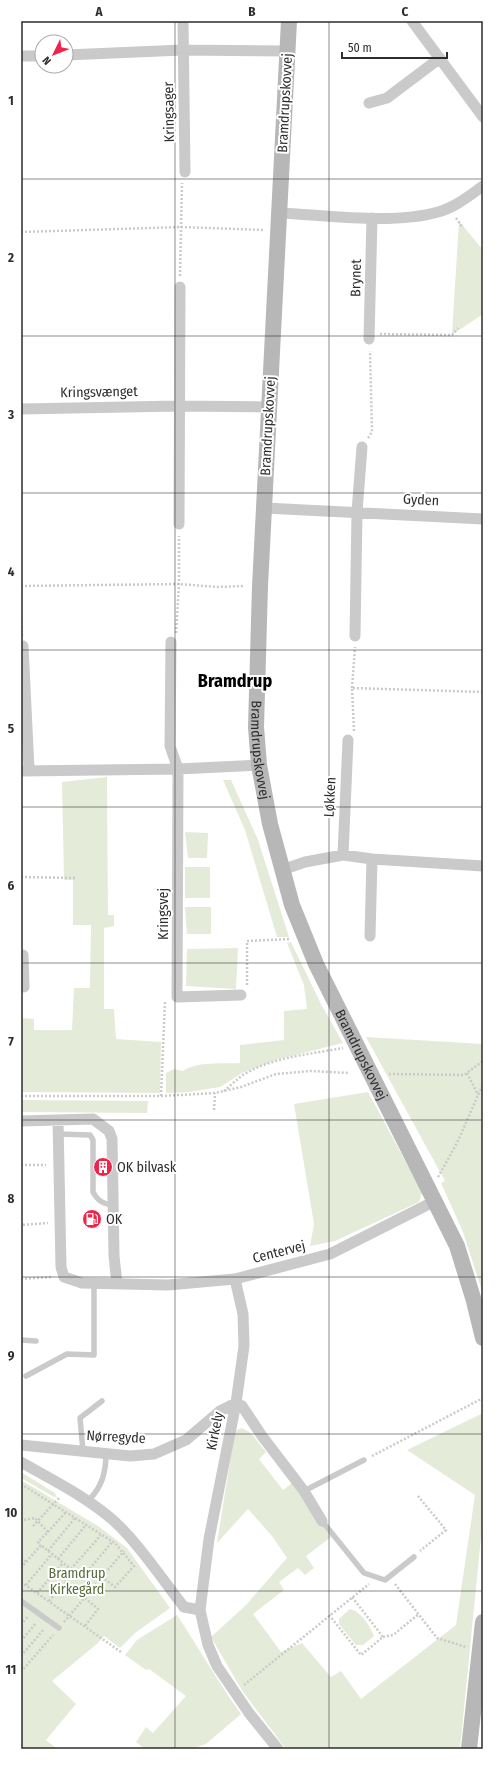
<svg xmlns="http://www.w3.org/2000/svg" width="504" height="1770" font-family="'Fira Sans Condensed',sans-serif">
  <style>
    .green { fill: #e5ebd9 }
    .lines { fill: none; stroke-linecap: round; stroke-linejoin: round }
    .path { stroke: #cacaca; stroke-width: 2.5; stroke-dasharray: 2 2; stroke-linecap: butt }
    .lane { stroke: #cacaca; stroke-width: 5.5 }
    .street { stroke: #cacaca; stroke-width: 11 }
    .secondary { stroke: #b7b7b7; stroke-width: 16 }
    .grid { fill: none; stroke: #2d2d2d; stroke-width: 1; stroke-opacity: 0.55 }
    .labels { text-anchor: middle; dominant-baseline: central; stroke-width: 4; stroke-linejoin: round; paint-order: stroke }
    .street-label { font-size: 14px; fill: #2d2d2d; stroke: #fff }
    .poi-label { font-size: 14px; fill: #2d2d2d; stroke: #fff; text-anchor: start }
    .park-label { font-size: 14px; fill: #566b38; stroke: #fff }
    .district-label { font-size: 18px; font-weight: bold; fill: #000; stroke: #fff }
    .neatline { fill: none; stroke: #2d2d2d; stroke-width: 1.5 }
    .grid-label { font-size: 13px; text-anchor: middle; font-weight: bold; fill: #2d2d2d }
  </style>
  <rect width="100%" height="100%" fill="#fff"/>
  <path class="green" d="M459,221L483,250V314L452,335Z
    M107,777L108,915H114V926L104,928V1009H114L116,1039L161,1042L160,1093L21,1092V1018L34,1019V1030H72L74,988H90L91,925H73V880H64L62,782Z
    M223,780H231L258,840L289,937H277L245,830Z
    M185,832L208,833L207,858H188Z
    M185,867H210V898H185Z
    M185,907H211V934H187Z
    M291,942L321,1004L343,1043L279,1059L242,1073L220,1087L189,1092L166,1093V1073L174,1069L183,1071C197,1061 223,1064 240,1063V1045L284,1040V1011L307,1009L304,985L287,943Z
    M238,948L236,989L186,986L187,949Z
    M366,1037L483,1044V1294L463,1232L441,1183L445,1181Z
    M368,1092L422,1192L419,1202L335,1241L310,1246L314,1224L294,1104Z
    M21,1100L148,1101L147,1113L21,1112Z
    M483,1413V1517L460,1749H286L243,1692L211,1637L246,1605L287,1558L272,1536L248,1509L217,1543L235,1431L242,1428L251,1433L266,1452L259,1459L283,1490L292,1483L331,1537L306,1556L314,1568L305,1575L298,1568L279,1582L284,1590L253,1614L281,1652L302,1643L331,1677L341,1671L361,1699L456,1625L475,1495L407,1450Z
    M21,1472L55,1493L57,1497H54L21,1478Z
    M21,1480L98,1526L127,1548L170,1608L135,1633L120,1648L104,1636L98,1643L52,1681L76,1704L46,1740L57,1749H21Z
    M350,1609C362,1612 370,1627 374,1636L363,1645H356L339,1624V1619Z
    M177,1615C199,1648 218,1682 241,1714L206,1744L191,1749H145L136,1742L146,1727L153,1733L186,1696L149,1669L146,1670L125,1655L137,1640Z"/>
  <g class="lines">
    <path class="path" d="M456,218L463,228
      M21,232L181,227L264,230
      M180,276L182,183
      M380,334L452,335L458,328
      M368,438L372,432L370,351
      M21,586L179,584L217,587L245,586
      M21,618L22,636
      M176,633L179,584V536
      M352,688L355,647
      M354,731L352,688L483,692
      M21,877L75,878
      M247,985V941L291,939
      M467,1073L478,1095
      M389,1074L464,1075L483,1061
      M224,1091C230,1086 236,1080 243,1075C272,1057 311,1054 343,1048
      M21,1096H161L215,1093L241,1087L276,1074L311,1071L349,1073
      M161,1096L165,1001
      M214,1110L215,1093
      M21,1165H46
      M438,1177L457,1143L483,1084
      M21,1235V1225L48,1223
      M21,1279L51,1277
      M372,1456L483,1398
      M21,1484L115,1543L134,1566L115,1587L102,1577
      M418,1496L446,1530L420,1551
      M21,1518L23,1520L35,1518L48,1532L38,1542L41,1545
      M33,1526L60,1497
      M48,1532L66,1512
      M48,1551L75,1518
      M21,1558L26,1562
      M58,1559L86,1525
      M21,1568L41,1545L93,1587
      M71,1569L101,1535
      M82,1578L112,1542
      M21,1582L121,1652
      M395,1584L437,1638L466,1647
      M26,1585L52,1554
      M37,1593L63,1563
      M85,1598L98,1609L85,1626
      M49,1601L74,1572
      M329,1615L361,1655L383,1637L352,1597
      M64,1622L124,1551
      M21,1625L28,1616
      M383,1637L393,1635L419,1614
      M21,1641L36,1623
      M21,1656L44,1629
      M21,1672L53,1635
      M244,1685L369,1584"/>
    <path class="lane" d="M59,1134L90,1135L93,1140V1192C98,1201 103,1204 113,1205
      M21,1340L36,1341
      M26,1376L67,1354L94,1355V1283
      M83,1451L80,1418L102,1401
      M304,1491L364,1460
      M88,1501C102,1487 106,1473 106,1453
      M322,1521L364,1573L385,1580L414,1557
      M21,1601L59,1628"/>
    <path class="street" d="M183,21L185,172
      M412,21L483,117
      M66,55L183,50L287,51
      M21,56H42
      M369,103L387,98L440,58
      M279,213C326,215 393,225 438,212C454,208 469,196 483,186
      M369,339L372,218
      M21,409L178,406L269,407
      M265,508L483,519
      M179,524L180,287
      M355,636L357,512L362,447
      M171,642L170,746L178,769L177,997L241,995
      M23,646L29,769
      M21,771L178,769L259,765
      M343,855L348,740
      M282,870L305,862L343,855L372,859L483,866
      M370,936L372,859
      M21,955H23L24,987
      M21,1121L93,1119L109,1131L112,1139L114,1256L117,1284
      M58,1121L61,1267L64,1277L82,1283L168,1285L235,1279L330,1254L435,1201
      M235,1279L243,1314L244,1346L236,1403L209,1539L200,1610L208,1645L217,1666L249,1713L278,1749
      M236,1403L242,1406L262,1436L304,1491L322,1521
      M21,1445L130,1456L154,1454L186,1440L220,1411L236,1403
      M21,1462C52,1480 87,1497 114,1521C138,1543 163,1580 184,1607L200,1610"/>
    <g class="secondary">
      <path id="s1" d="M289,21L260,586L256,727L259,765L270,824L292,905L316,964L457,1246L474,1301L483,1338"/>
      <path d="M469,1749L483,1622"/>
    </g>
  </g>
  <path class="grid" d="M175,21V1749M329,21V1749M21,179H483M21,336H483M21,493H483M21,650H483M21,807H483M21,963H483M21,1120H483M21,1277H483M21,1434H483M21,1591H483"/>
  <defs>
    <g id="building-disc" transform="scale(1)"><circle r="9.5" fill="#ef244b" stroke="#fff"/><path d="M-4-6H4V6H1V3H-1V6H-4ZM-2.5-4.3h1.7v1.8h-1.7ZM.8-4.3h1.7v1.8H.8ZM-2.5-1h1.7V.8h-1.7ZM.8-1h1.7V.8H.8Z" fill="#fff"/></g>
    <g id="fuel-disc" transform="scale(1)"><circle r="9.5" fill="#ef244b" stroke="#fff"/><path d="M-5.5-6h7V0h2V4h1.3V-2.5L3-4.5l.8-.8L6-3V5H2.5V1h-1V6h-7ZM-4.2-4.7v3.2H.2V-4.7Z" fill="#fff"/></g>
  </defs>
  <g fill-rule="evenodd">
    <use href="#building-disc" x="103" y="1167"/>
    <use href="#fuel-disc" x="92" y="1219"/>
  </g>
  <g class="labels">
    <g class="street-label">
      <text transform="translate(285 103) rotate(-87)">Bramdrupskovvej</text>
      <text transform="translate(169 112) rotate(-91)">Kringsager</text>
      <text transform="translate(356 278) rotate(-89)">Brynet</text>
      <text transform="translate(99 392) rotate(-1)">Kringsvænget</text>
      <text transform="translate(268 426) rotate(-87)">Bramdrupskovvej</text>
      <text transform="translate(421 500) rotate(3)">Gyden</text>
      <text stroke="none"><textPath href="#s1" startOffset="730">Bramdrupskovvej</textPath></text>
      <text transform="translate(330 797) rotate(-87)">Løkken</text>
      <text transform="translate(163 914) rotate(-90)">Kringsvej</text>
      <text stroke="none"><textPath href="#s1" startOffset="1054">Bramdrupskovvej</textPath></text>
      <text transform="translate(279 1252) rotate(-14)">Centervej</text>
      <text transform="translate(215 1431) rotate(-79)">Kirkely</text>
      <text transform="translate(116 1437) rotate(3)">Nørregyde</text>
    </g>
    <g class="poi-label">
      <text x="117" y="1167">OK bilvask</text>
      <text x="106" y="1219">OK</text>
    </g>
    <g class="park-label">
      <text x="77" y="1573">Bramdrup<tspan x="77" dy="16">Kirkegård</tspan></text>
    </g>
    <g class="district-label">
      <text x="235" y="681">Bramdrup</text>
    </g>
  </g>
  <rect width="504" height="1770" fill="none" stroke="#ffffff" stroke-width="44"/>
  <g transform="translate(54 54) rotate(227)"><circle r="19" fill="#ffffff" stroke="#ababab"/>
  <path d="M0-3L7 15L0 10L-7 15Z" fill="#ef244b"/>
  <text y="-6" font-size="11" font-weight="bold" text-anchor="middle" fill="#2d2d2d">N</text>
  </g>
  <path d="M342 52v6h105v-6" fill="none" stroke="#2d2d2d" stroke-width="2"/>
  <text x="348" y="52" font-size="12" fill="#2d2d2d" stroke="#ffffff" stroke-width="3" paint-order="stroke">50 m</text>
  <rect x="22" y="22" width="460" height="1726" class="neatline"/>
  <g class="grid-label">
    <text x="99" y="16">A</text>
    <text x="252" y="16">B</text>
    <text x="405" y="16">C</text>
    <text x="11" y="105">1</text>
    <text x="11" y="262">2</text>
    <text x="11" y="419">3</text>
    <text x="11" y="576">4</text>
    <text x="11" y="733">5</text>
    <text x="11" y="890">6</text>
    <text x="11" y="1046">7</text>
    <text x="11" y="1203">8</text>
    <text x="11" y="1360">9</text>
    <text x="11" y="1517">10</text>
    <text x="11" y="1674">11</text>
  </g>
</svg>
